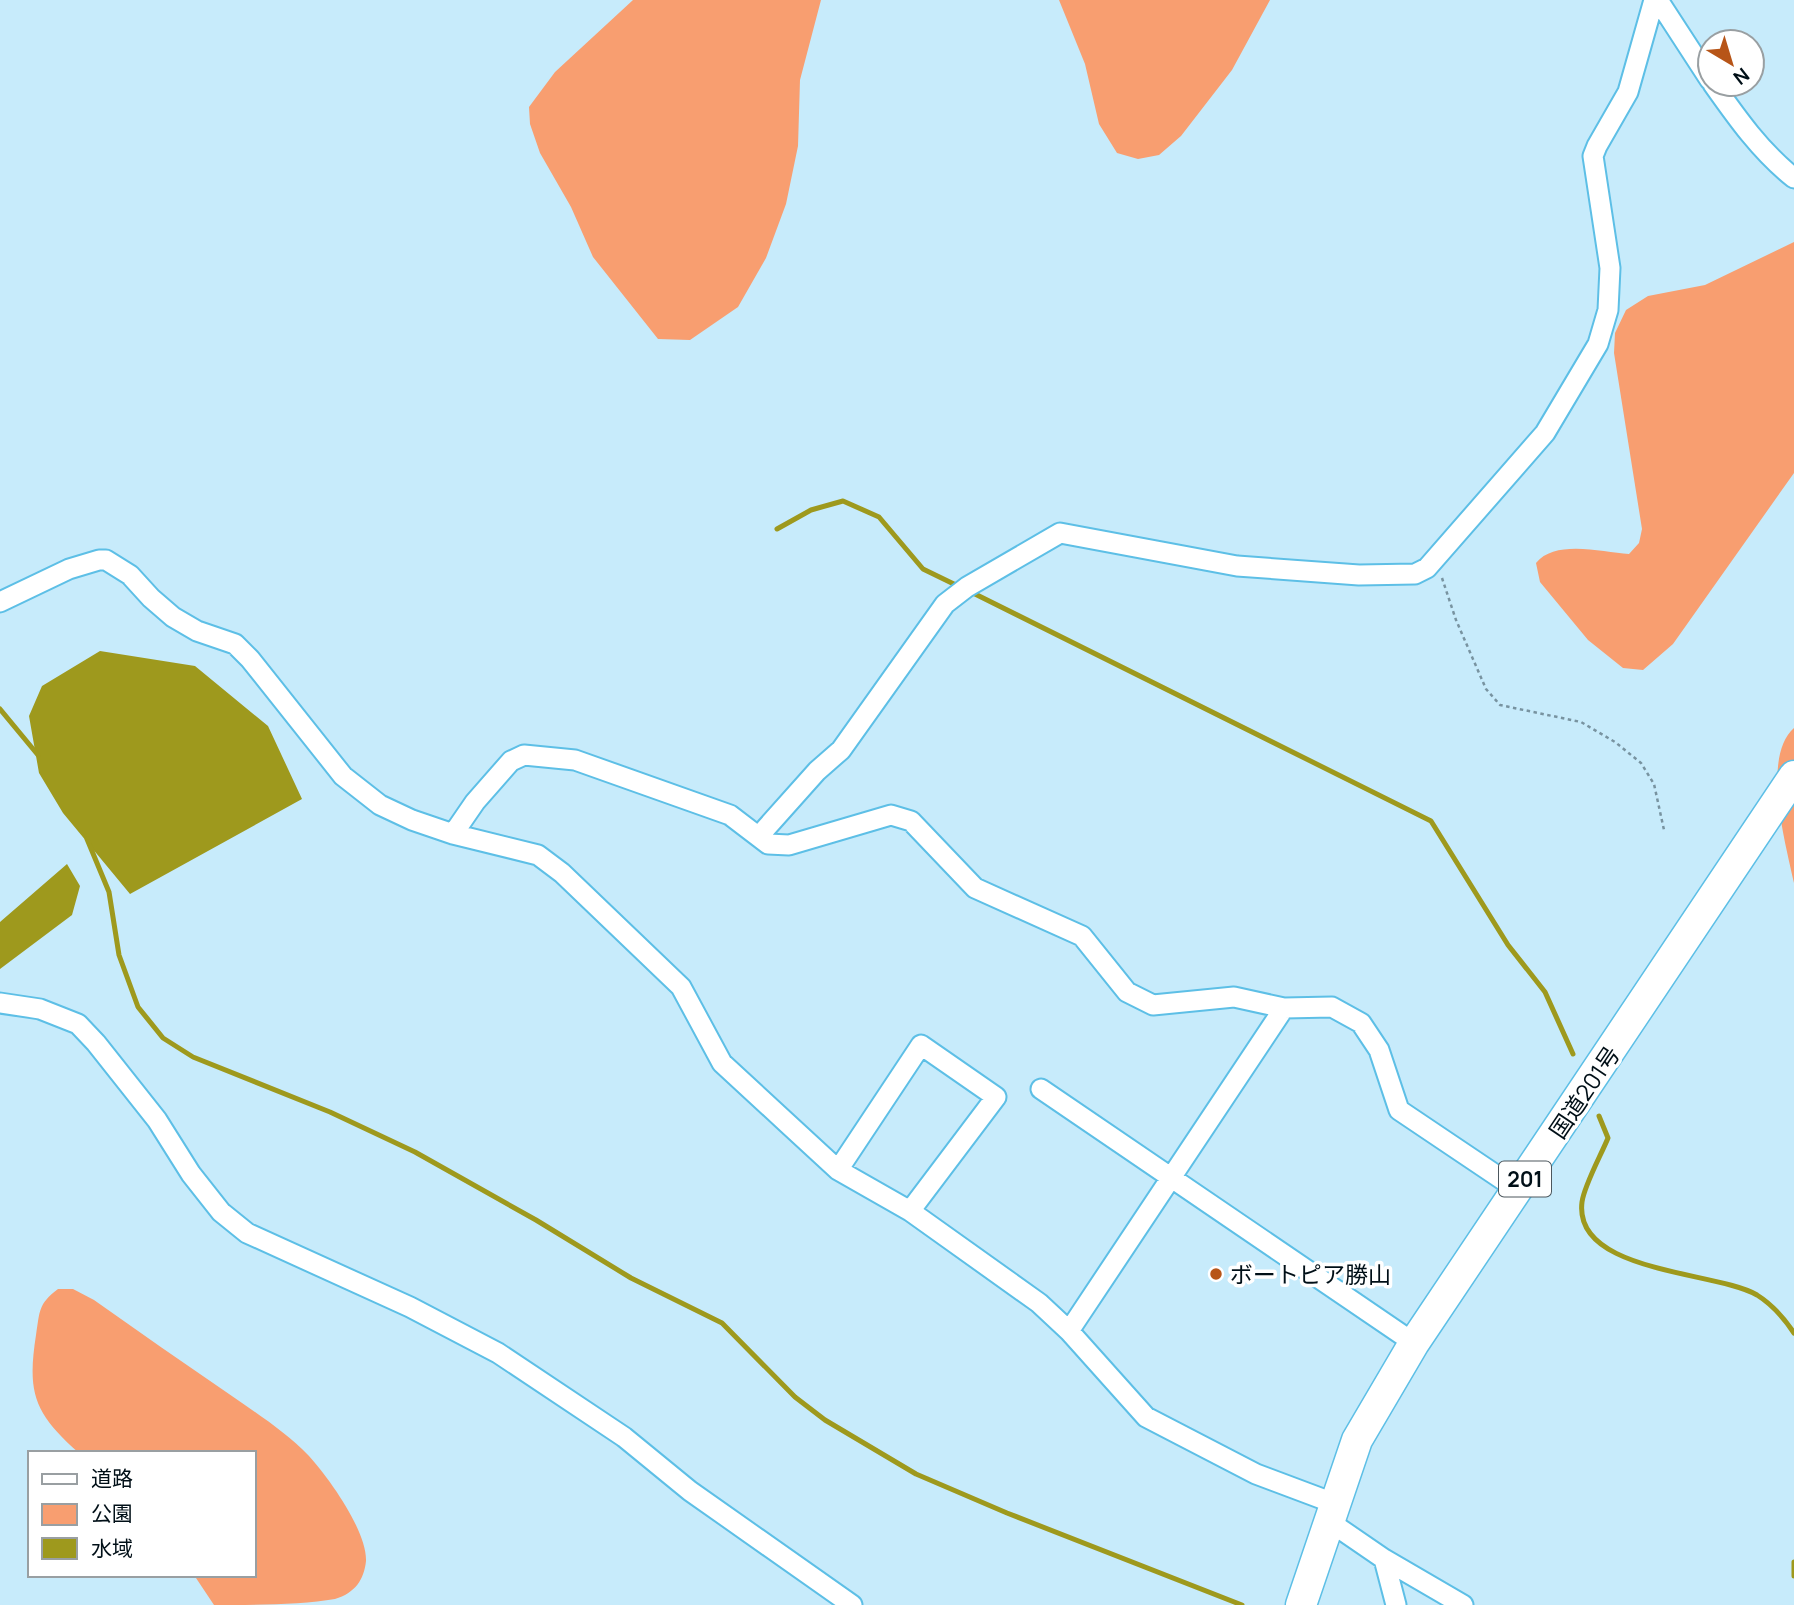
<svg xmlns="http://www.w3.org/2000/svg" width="1794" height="1605" font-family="Manrope,'Noto Sans JP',sans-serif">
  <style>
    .green { fill: #f89e70 }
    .water { fill: #9e991d }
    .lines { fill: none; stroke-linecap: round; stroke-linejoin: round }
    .stream { stroke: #9e991d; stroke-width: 5 }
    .minor-casing { stroke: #5dbfe6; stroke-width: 23 }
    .highway-casing { stroke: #5dbfe6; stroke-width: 33 }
    .path { stroke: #7893a0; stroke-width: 2.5; stroke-dasharray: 3.5 3.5; stroke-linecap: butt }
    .minor { stroke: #fff; stroke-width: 19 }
    .highway { stroke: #fff; stroke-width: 30 }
    .poi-dot { fill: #b75518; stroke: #fff; stroke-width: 2.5 }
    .labels { text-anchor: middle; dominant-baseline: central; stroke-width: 7; stroke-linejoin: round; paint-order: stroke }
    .shield { fill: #fff; stroke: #4c575d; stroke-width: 2 }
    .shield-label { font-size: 21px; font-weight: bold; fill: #000f17 }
    .street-label { font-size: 23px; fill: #000f17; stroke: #fff }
    .poi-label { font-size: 23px; fill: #000f17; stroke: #fff; text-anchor: start }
  </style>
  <rect width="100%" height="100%" fill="#c7ebfb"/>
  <path class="green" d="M633,0H821L800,80L798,146L786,204L766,258L738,307L690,340L658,339L593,257L571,207L540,153L530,124L529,107L555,72Z
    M1059,0H1270L1232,70L1181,136L1159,155L1138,159L1117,153L1099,124L1085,64Z
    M1794,242V473L1673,644L1643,670L1623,668L1588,640L1540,582L1536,563C1555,539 1602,552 1629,554L1639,543L1642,529L1614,353L1615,333L1626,310L1648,296L1705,285Z
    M1794,728V883C1786,845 1761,757 1794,728Z
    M58,1289H73L94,1300C139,1332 184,1363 229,1394C256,1413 286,1432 309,1456C329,1478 367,1531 366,1561C364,1580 355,1593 335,1599C302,1605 249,1605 214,1605L194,1575H254V1453H79C34,1413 27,1393 36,1335C40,1311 38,1304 58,1289Z"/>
  <path class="water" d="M100,651L195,666L268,726L302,799L130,894L63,813L39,773L29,716L42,686Z
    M67,864L80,886L72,915L0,969V922Z"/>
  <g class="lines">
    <path class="stream" d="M777,529L811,510L843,501L879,517L923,569L960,587
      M969,591L1431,821L1508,945L1545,992L1573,1054
      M0,709L38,755
      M87,839L109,892L119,955L138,1007L163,1038L193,1057L330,1112L415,1152L536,1220L631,1278L722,1323L795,1397L825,1420L916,1474L1007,1513L1242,1605
      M1599,1116L1608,1138C1601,1155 1584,1186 1582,1202C1573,1273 1716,1271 1757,1295C1773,1305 1784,1318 1794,1333
      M1794,1562V1576"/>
    <g class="minor-casing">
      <path id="minor" d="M1658,0L1710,80
        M1713,84C1737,118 1761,152 1794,178
        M0,602L69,569L99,560H106L130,575L151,598L173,617L197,631L235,644L250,659L343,776L380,805L412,820L453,834L538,855L562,873L681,987L722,1063L787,1123L838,1170L910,1211L1039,1303L1069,1331L1146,1417L1256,1474L1336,1504
        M453,834L475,802L511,761L524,755L575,760L730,815L768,844L789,845L891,815L911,821L975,888L1082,936L1127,992L1153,1005L1234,997L1284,1008L1332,1007L1361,1023L1379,1050L1399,1110L1518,1190
        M759,836L817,771L841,750L945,604L967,587L1060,533L1237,566L1359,575L1415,574L1427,568L1545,433L1598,344L1608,310L1610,268L1593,156L1597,146L1628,92L1654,0
        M0,1003L40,1009L78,1024L96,1043L157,1120L191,1174L221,1212L247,1233L410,1307L498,1353L624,1437L690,1491L852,1605
        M1041,1089L1414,1343
        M838,1170L921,1045L996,1097L910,1211
        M1069,1331L1284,1008
        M1330,1522L1384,1559L1463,1605
        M1384,1559L1396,1605"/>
    </g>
    <g class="highway-casing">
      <path id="highway" d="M1301,1605L1357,1440L1414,1343L1794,776"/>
    </g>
    <path class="path" d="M1442,578L1456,620L1486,689L1500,705L1581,722L1615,742L1641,763L1654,784L1664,830"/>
    <use href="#minor" class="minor"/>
    <use href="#highway" class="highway"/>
  </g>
  <circle class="poi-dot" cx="1216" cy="1274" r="7"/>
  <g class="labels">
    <rect class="shield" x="1499" y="1161.5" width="52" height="35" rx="5"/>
    <g class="shield-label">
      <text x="1525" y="1179">201</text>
    </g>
    <g class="street-label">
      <text transform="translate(1584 1092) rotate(-56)">国道201号</text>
    </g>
    <g class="poi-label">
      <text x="1230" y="1274">ボートピア勝山</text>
    </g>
  </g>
  <rect x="28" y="1451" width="228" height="126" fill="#ffffff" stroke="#999fa2" stroke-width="2"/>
  <rect x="42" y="1474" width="35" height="10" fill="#ffffff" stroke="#999fa2" stroke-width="2"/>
  <text x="91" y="1486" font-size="21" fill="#000f17">道路</text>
  <rect x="42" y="1504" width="35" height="21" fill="#f89e70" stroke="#999fa2" stroke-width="2"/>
  <text x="91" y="1521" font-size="21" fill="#000f17">公園</text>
  <rect x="42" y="1538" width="35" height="21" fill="#9e991d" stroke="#999fa2" stroke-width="2"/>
  <text x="91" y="1556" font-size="21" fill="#000f17">水域</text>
  <g transform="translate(1731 63) rotate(142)"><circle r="33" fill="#ffffff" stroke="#999fa2" stroke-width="2"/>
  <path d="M0-5L12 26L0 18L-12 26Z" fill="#b75518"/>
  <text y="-10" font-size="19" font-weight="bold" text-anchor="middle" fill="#000f17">N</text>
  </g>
</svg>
